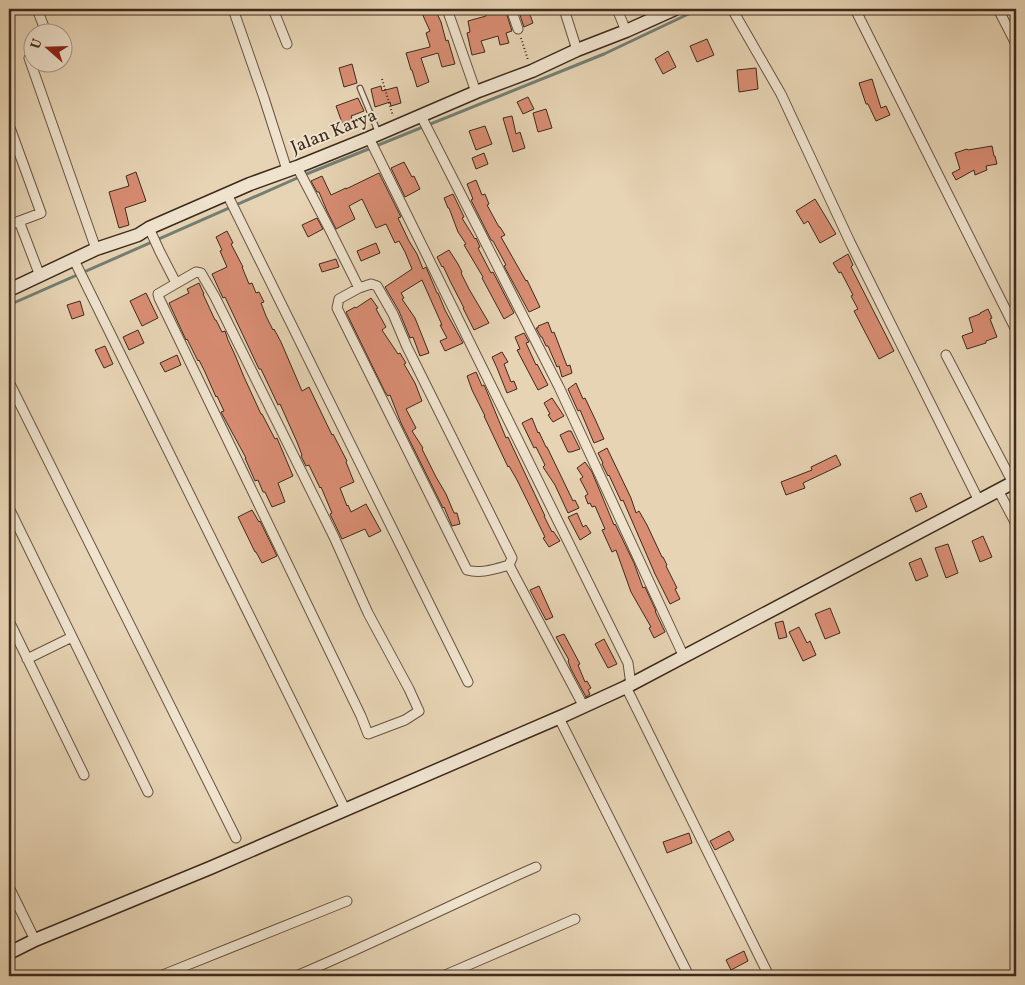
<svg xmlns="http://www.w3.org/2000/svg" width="1025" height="985" font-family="Vollkorn,serif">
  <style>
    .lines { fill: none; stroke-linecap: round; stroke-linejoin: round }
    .stream { stroke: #737f75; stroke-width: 3 }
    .building { fill: #d98d73; stroke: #3d2a1c }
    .lane-casing { stroke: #685442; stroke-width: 7 }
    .street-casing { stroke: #685442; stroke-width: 11 }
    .secondary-casing { stroke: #3d2a1c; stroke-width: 15 }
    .path { stroke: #3d2a1c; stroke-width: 2; stroke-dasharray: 1 2.5; stroke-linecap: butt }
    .lane { stroke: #efe3ce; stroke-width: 4.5 }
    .street { stroke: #efe3ce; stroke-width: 9 }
    .secondary { stroke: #efe3ce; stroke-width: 12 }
    .labels { text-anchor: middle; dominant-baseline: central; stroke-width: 4; stroke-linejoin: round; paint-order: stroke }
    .street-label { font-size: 18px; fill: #3d2a1c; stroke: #efe3ce }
  </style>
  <rect width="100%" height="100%" fill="#e7d4b4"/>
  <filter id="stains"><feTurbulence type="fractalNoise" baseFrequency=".004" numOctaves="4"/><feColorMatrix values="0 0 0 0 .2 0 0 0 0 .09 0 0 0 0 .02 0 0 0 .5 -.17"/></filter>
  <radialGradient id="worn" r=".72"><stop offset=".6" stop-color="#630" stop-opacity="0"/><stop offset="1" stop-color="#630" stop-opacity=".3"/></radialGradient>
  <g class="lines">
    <path class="stream" d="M9,305L304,175L604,54L699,9"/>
  </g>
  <path class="building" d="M420,9H435L441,22L446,41L448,40L455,64L442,67L438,53L421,58L429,82L417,87L412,70H411L406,53L430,47V46L426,33L430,31Z
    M505,9L512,31L506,33L509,43L500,45L498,36L481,41L485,52L472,55L467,33L470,32L468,21L486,16V14Z
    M518,9H528L533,23L524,27Z
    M707,39L714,55L697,62L690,46Z
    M668,51L676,67L663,74L655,59Z
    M352,64L357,83L344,87L339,68Z
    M756,68L758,89L739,92L737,70Z
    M872,79L881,108L886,106L890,115L876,121L868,104H866L859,83Z
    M381,86L382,91L397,87L401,103L391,106L390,102L375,107L371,89Z
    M528,97L534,109L523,114L517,102Z
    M358,98L364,111L351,116L354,124L344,128L336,106Z
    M546,109L552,128L538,132L533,113Z
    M512,116L516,134L520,132L525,148L513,152L503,118Z
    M485,126L492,144L476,150L469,131Z
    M992,146L994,156H995L997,164L986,166L987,170L975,175L974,170L956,180L952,173L960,169L955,153L967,149L968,150Z
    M484,153L488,164L476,169L472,158Z
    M404,162L412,177L414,176L420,189L405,197L391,168Z
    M136,172L146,201L125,208L129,225L119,228L109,192L129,186L126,176Z
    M379,173L401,217L398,218L409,241L417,254L423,269L426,267L437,293H438L445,310L463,343L445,351L440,341L447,338L440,325H442L422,280L401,293L404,298L402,299L415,318L429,353L420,356L413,337L410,338L408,333L399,311L385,287L412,269L405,252L399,241L395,243L386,224L376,228L362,199L349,206L355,219L336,229L327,211L319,192H317L311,181L322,176L331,195L346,188V189Z
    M476,180L482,195L485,194L489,204L487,205L499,227H500L505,235L501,237L526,281L527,280L540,307L529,312L504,266L506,265L493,241L491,240L471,200L473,199L467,184Z
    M453,194L464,217L462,218L475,239L476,238L480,247L478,248L491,273L493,272L514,313L504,319L482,278L483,277L464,245L466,244L458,232L449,208H448L444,198Z
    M815,199L836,234L820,243L808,221L804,224L796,211Z
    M317,218L323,229L308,237L302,225Z
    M227,231L233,243L231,244L243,267H242L249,284L252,283L256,293L259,292L264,302L261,303L266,316L273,330L274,329L281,342L302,391L309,387L332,435L333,434L347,461L346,462L354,482L340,488L347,506L348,505L351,512L366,504L381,531L369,537L365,529L342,539L330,514L332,513L321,487L320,488L309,465L306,466L301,456L302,455L297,442L280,404L278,405L261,369H259L225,297L223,298L212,274L227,267L220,251L222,250L216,237Z
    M376,243L380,253L361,261L357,251Z
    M449,250L458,264L462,272L461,273L469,289L489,323L474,330L463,308H464L451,283L443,266L442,267L437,257Z
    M848,254L853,265L851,267L894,351L879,359L854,311L858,309L851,296L853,295L841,272L839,273L833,263Z
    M336,259L339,267L322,272L319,264Z
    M199,283L204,294H203L215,320H216L222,332L225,331L228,340L235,355L244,377L261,414H262L275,439L277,438L293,476L278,483L285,502L272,507L265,492H263L258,480L255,481L245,458H246L221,412L224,411L217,396L216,397L205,372L199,360L198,361L187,339L186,340L169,303L189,293L187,289Z
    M146,293L158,318L142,326L130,301Z
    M371,298L378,308L376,309L386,327L382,330L398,354L400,353L406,363L404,364L415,383L422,401L406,409L416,428L412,431L423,448L422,449L436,477L446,494L454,513H457L460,524L452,526L444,507L443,508L401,423L390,395L388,396L385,392L346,312L355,307L356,308Z
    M80,301L84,315L72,319L67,305Z
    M988,309L992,318L990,319L997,337L986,341V343L967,349L962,336L973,332L969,318L980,314V313Z
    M548,322L552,333L554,332L567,366L570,365L572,373L562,377L559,366L557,367L548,346H546L542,337H541L536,328H538V326Z
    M138,330L144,343L129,350L123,337Z
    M524,333L529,342L526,343L536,365L537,364L548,385L538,390L517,350L520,349L515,337Z
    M105,346L113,364L104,368L95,350Z
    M502,352L508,362L504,364L511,382L514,381L517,389L507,393L497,368L492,357Z
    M177,355L181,365L165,372L160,363Z
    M476,372L482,386L484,385L485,387L506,438L508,437L514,450L545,516H544L552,532L553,531L560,541L549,547L543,538L545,537L517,480L509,466L508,467L484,416H485L472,390L467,376Z
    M576,383L583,399L585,398L595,419L604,439L594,443L580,410L578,411L568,389Z
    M552,398L564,416L553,422L548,415L550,414L544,403Z
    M532,418L538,433L539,432L546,447H547L573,501L575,500L579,508L568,513L555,485L543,467L545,465L536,447L534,448L522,423Z
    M568,431H571L580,449L571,452H568L560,435Z
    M607,448L631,498L636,513L639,511L647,525L662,557H663L667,565L666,566L677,588L675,589L680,599L670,604L655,574L623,500L621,501L609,475L608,476L602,464L603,463L598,453Z
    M836,455L841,465L803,483L805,488L786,495L781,482L812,470L811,467Z
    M585,462L592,472L614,525L615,524L634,563L643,588L645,587L656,611H655L665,632L654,638L649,628L651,627L631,592L616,550L612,552L602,530L605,529L595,506L592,507L590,503L588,504L585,496L588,494L580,479L583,477L577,468Z
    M921,493L927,507L916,512L910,498Z
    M252,510L259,522L260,521L277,556L262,563L256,552H255L238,517Z
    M577,513L583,527L586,525L591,533L580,540L568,517Z
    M983,536L992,557L980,562L972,541Z
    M948,544L958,573L946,578L935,548Z
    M921,558L928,576L916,581L909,563Z
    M539,586L553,617L546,620L530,590Z
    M830,608L840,633L825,639L815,614Z
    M783,621L787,637L779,639L775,623Z
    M799,627L807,643L810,641L816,655L803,661L789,632Z
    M564,634L580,664L578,665L585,682L587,681L591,688L588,690L590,694L586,697L571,669L568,661L569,660L556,637Z
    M604,639L617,664L608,668L595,644Z
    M729,831L734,840L715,850L710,841Z
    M689,833L692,843L667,853L663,842Z
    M744,951L748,961L731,970L726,960Z"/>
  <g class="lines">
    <g class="lane-casing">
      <path id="lane" d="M360,88L378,132"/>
    </g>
    <g class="street-casing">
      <path id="street" d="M37,9L46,32
        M233,9L264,98L287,170
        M273,9L287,44
        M447,9L476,92
        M511,9L518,29
        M564,9L577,50
        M617,9L626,31
        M732,9L781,94L850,242L979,501
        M855,9L1016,330
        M998,9L1016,44
        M32,56L29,58L96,249
        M421,116L559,387L684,657
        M9,125L41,213L9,225
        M369,138L628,663L631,685
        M297,167L330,230L359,288
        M227,194L468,682
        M19,221L40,276
        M149,228L160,252L176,283
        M74,260L345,809
        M196,272L201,273L215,297L334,537L368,613L409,689L419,711L405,720L368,734L361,716L159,298L158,294Z
        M371,284L377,286L393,314L407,347L512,558L509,565C495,569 481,574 467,570L337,308L339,299L359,288Z
        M946,355L1013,483
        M9,382L236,838
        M998,490L1016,524
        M9,508L148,792
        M509,565L584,707
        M9,621L84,775
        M27,659L72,637
        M626,687L769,976
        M559,718L689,976
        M9,887L35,940
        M160,976L347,901
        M296,976C377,942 456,902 536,867
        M443,976L575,919"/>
    </g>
    <g class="secondary-casing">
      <path id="secondary" d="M9,290L96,249L138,235L149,228L250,184L297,167L369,138L476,92L532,71L577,50L626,31L675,9
        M9,953L35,940L210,868L565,715L626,687L1016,481"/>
    </g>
    <path class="path" d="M521,38L528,60
      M382,79L393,116"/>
    <use href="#lane" class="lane"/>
    <use href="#street" class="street"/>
    <use href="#secondary" class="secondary"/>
  </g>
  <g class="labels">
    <g class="street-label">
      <text transform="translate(334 132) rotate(-22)">Jalan Karya</text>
    </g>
  </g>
  <rect width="1025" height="985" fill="none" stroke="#e7d4b4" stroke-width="30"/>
  <rect x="10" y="10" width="1005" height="965" fill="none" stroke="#3d2a1c" stroke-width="2.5"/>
  <rect x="15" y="15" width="995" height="955" fill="none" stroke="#3d2a1c"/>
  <g transform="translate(48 48) rotate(290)"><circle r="24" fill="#efe3ce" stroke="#a89987"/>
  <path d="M0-4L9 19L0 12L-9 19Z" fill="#8f2418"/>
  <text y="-8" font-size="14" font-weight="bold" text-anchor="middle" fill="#3d2a1c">U</text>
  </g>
  <rect width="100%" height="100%" filter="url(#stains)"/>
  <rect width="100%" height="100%" fill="url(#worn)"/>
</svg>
